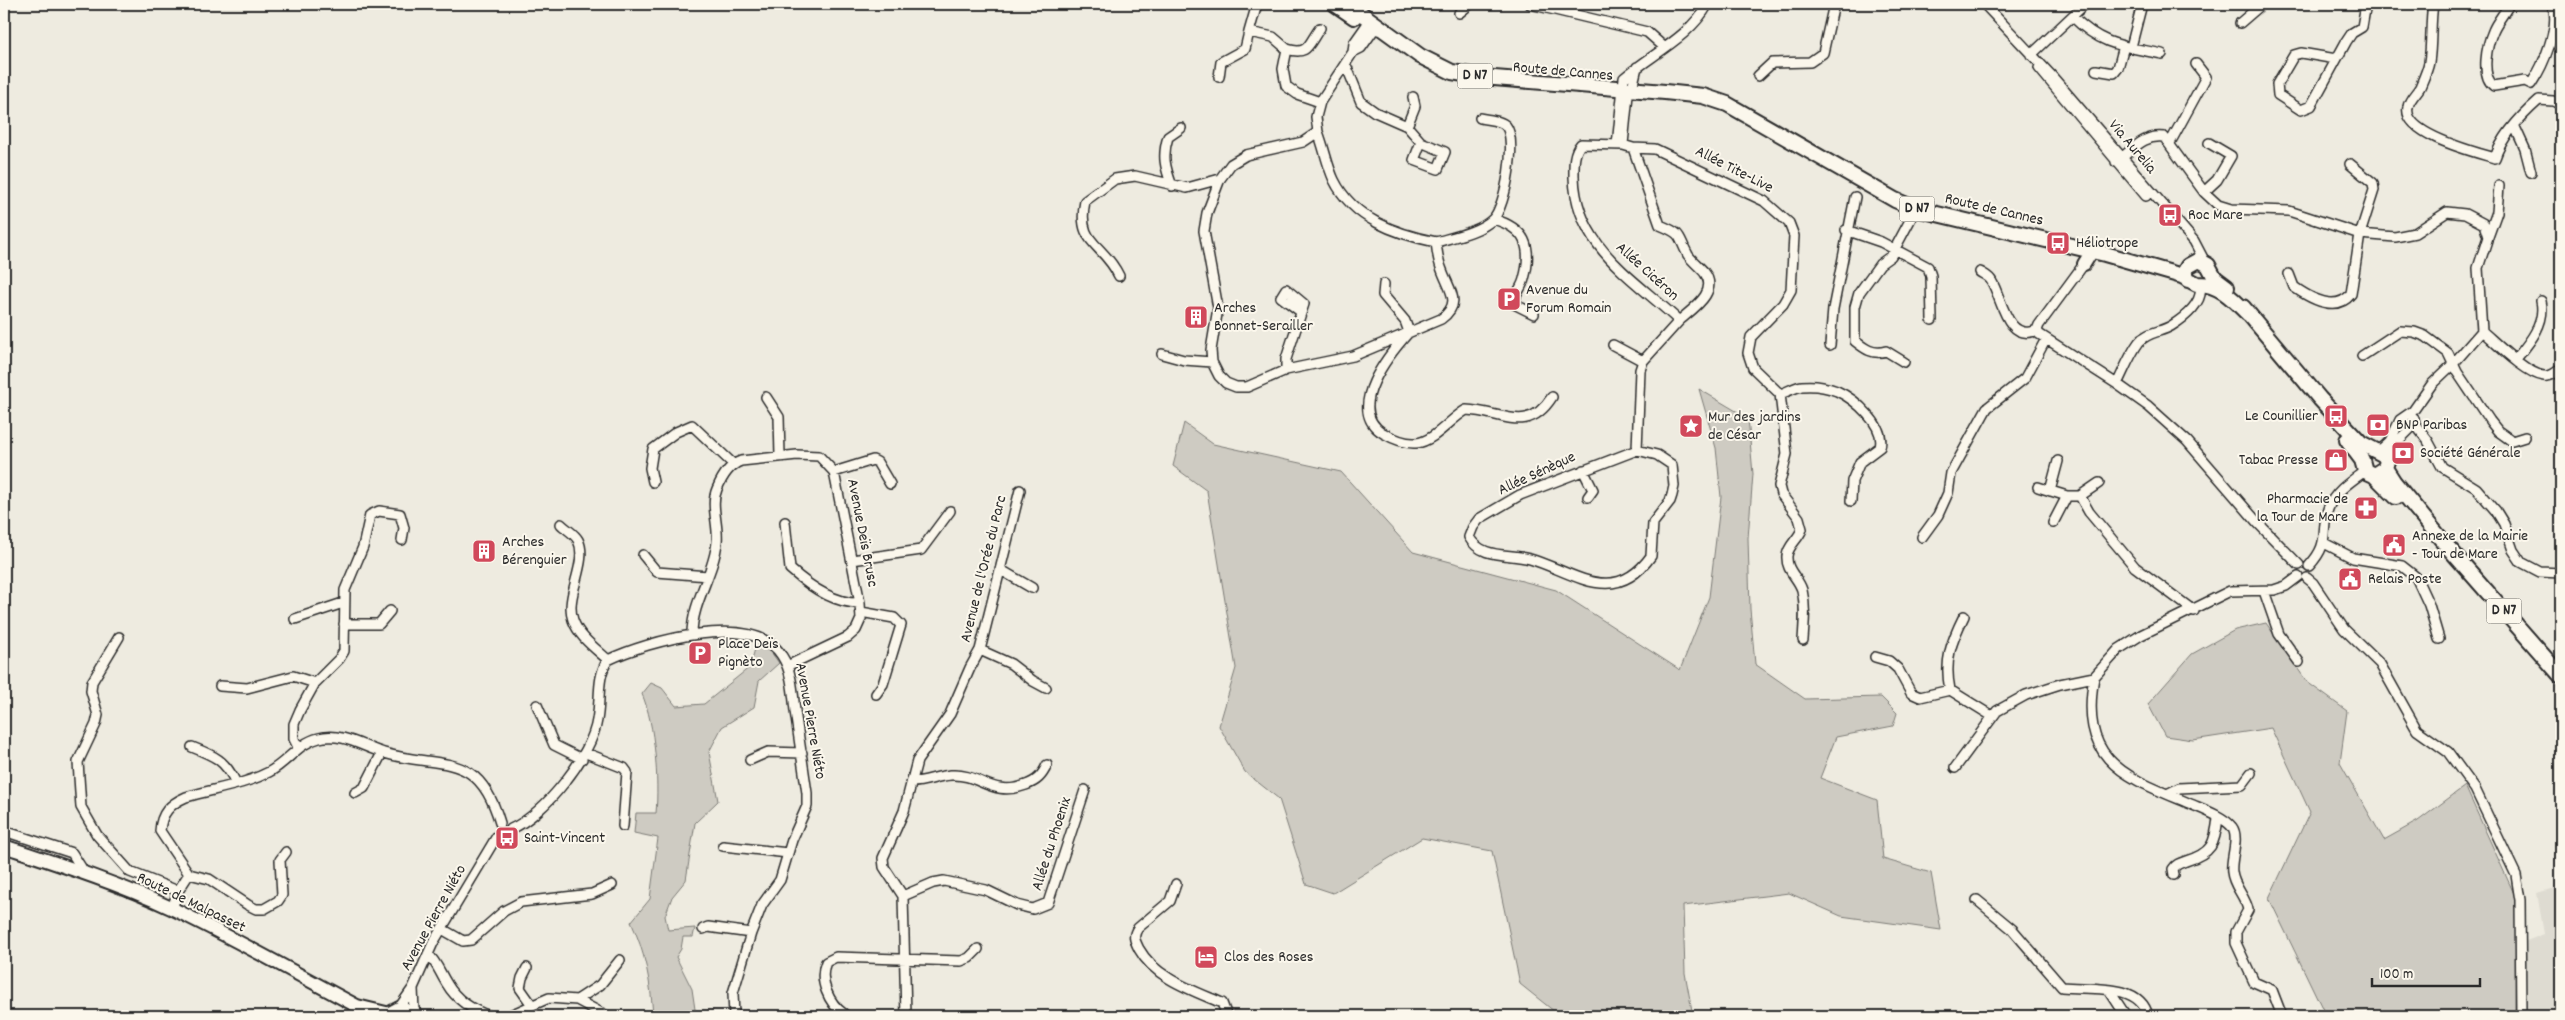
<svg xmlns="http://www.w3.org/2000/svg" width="2565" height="1020" font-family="Dekko,sans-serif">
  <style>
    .built { fill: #dedbd1 }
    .green { fill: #cecbc2; stroke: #7c7b76 }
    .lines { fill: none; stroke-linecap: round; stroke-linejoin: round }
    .street-casing { stroke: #2b2b2b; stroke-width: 12 }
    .secondary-casing { stroke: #2b2b2b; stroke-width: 16 }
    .primary-casing { stroke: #2b2b2b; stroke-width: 18 }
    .street { stroke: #fbf7ec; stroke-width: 9 }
    .secondary { stroke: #fbf7ec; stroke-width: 12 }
    .primary { stroke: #fbf7ec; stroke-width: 14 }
    .labels { text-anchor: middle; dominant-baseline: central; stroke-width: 4; stroke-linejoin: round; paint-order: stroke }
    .shield { fill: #fbf7ec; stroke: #696865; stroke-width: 1 }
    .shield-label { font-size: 15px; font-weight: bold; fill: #2b2b2b }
    .street-label { font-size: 16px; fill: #2b2b2b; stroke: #fbf7ec }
    .poi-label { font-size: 16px; fill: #2b2b2b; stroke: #fbf7ec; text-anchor: start }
  </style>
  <rect width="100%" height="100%" fill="#eeebe0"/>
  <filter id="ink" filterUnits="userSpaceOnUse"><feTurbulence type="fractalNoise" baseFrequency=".02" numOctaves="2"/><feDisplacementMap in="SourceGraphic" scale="10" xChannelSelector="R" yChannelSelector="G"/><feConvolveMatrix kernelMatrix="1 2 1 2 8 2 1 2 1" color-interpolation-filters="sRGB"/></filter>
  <g filter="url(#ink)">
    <path class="built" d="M2561,886V1016H2525L2524,942L2544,934L2537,893Z"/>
    <path class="green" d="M1699,389L1748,418L1753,474L1748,538L1750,609L1755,664L1805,699L1881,697L1897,713L1893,726L1836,737L1820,778L1877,800L1883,859L1931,873L1941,930L1841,916L1789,893L1683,906L1685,973L1693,1016H1560L1520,984L1492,851L1422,838L1333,893L1306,884L1279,799L1245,772L1219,726L1236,668L1207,491L1173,466L1184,423L1213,444L1341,472L1413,552L1556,590L1680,670L1709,597L1721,497L1716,448Z
      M2266,623L2307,682L2347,711L2340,763L2384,840L2418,821L2465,786L2516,898L2515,1016H2326L2269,898L2310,812L2271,728L2193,740L2165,736L2148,704L2192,654L2235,630Z
      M756,645L771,652L779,663L759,681L754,707L722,727L709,752L718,801L695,823L686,880L672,897L665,916L668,930L695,928L693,937H683L681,949L676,957L692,989L696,1016H653C651,984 645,951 631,922L650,899L658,838L634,833L636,813H656C659,781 655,724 642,694L651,683L662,688L676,706L704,704L750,667Z"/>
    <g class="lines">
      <g class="street-casing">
        <path id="street" d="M1530,4L1647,32L1664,47
          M1984,4L2050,74L2194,241L2205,262
          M2433,4C2430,23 2432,43 2429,62C2428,69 2423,80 2420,87C2416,94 2409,99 2408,107C2402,134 2475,152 2495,158C2502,136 2522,115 2539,100L2553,101L2561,105
          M2509,4C2505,13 2497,21 2493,31C2487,45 2480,76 2494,86L2525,81L2531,84C2542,68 2563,22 2551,4
          M1459,13L1470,4
          M2073,17C2102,46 2124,46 2162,54
          M2240,23L2262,4
          M1249,32L1257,4
          M2131,47L2142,4
          M1287,49C1309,56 1308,44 1320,28
          M1353,52L1361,48L1373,31
          M2031,55L2085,4
          M2336,59L2301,53L2294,55L2277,84L2278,95L2301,110L2311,106L2346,42L2352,33L2362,27L2366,4
          M1346,65L1361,102L1375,112L1407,126L1421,142L1445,152L1438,169L1414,160L1421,142
          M2039,68L2146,196
          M2096,70L2114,73L2118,68L2124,46
          M1758,76L1772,63L1810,62L1823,53L1834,4
          M1219,77L1221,62L1245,49L1249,32L1273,37L1287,49L1283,69L1286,86L1297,94L1320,102
          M1407,126L1415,106L1413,97
          M2515,127L2525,149L2531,172
          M1318,132C1324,147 1327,165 1334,180C1353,219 1396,234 1436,242C1437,251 1438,261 1442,270C1449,290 1463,303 1441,319L1353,356L1286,370L1247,387H1236L1226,383L1219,376L1212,362L1211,350L1218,308L1204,231L1207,213L1220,179L1231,164L1246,155L1303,142L1318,132L1316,117L1320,102L1353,52L1354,43L1366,26L1378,30
          M2170,143L2206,77L2196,64
          M1623,144L1628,95L1632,88L1637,67
          M1617,145L1624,78C1652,54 1690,37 1708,4
          M1633,148L1660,225C1684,235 1677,235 1688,255C1692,261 1699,266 1704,272C1720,292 1692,309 1679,321
          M2116,162C2132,151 2143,134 2164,137L2204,192L2218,205L2231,209L2289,211L2360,234L2395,237L2415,233L2447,212L2465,214L2484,224L2488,237L2478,268L2482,331L2453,364L2432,384L2413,411L2400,420L2390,441L2379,451
          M1172,186C1165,167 1162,156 1168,137L1181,128
          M2204,192L2217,180L2231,156L2209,143
          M1493,219C1525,228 1533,246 1524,279C1522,288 1514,295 1514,304L1534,314
          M1846,230L1881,242L1928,267L1931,276L1932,320
          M2488,237L2497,212L2499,186
          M1436,242C1453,237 1480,232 1493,219C1506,206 1517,139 1506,126C1501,120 1488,120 1480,118
          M2084,264L2039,325L2037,330L2039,334L2117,384L2148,406L2187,441L2257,522L2299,565
          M1980,272C1985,275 1990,277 1992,282C2002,299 2007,343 2037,330
          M2289,274L2294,287C2311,299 2336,313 2351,294L2360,234L2374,190L2373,183L2350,164
          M1119,276C1103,242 1076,245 1085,201L1115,179L1135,176L1187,188L1220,179
          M1384,284L1383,295L1405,321L1409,332C1390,353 1344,409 1383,433C1392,438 1405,444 1416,443C1435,441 1450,419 1466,410C1502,411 1527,436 1552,397
          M2482,331C2496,343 2526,374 2544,376C2551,377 2556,373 2561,368
          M1613,345L1643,361
          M1830,345L1833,309L1855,197
          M1162,354L1184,360L1212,362
          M2362,356L2400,331L2414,332L2425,336L2448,353L2457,372L2490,421L2498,431L2512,441L2525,437
          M2516,359C2530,342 2546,323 2541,301
          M1904,362L1886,351C1873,355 1865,349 1855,341V307L1859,293L1880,264L1891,256L1916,209
          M1286,370V359L1304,304L1286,289L1281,297L1301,312
          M2117,384C2124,370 2130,354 2139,342C2147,332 2161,332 2171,326C2184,318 2206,301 2199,284
          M1780,394C1787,392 1795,387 1802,386C1813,385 1827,387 1837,391C1855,399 1886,426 1880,447L1860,462L1852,481L1851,501
          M766,397L779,417L780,456
          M2415,424L2428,441L2442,467L2476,488L2496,511L2504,524L2513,550L2521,562L2540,572L2561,573
          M1637,450L1640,370L1643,361L1679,321C1634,278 1576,247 1574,177C1574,166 1573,153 1581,144L1623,145L1633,148L1655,149L1764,201L1789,223L1794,236L1791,290L1783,304L1751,337L1748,353L1753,368L1780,394L1787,454L1779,486L1781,494L1799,518L1802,529C1799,539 1788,545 1787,556C1786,571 1798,577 1802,590C1806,607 1804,624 1803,640
          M1637,450L1657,455L1672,465L1674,486L1672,495L1670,501L1653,523L1651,556C1614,608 1574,572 1530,559C1508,553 1481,559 1469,537L1473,527L1479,519L1520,495Z
          M2386,458L2391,448L2415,424L2414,419
          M1583,470L1593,490L1588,497
          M834,472L873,460L877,462L890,484
          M653,482L650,468L653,449L676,432L692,425L733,464
          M2038,487L2067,496
          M2050,491L2058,461
          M2080,496L2099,483
          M785,522L790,569C808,585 834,604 860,603
          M2053,523L2067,496H2080L2089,512L2135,567L2194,611
          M561,524C566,529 575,534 578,540C589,562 564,596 573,620C579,637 595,648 608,660
          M1922,537L1938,515L1948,493L1951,473L1987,408L2025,378L2046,339
          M2324,543L2353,558L2402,566L2416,577L2429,605L2439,639
          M643,555L657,572L708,576
          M852,560L921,550L950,511
          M2309,566C2331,542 2320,534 2328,509C2334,492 2351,481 2365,471
          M1001,570L1032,588
          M2307,578L2313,583L2344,629L2380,664L2417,730L2448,752L2475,789L2516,875L2520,900L2521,1016
          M2264,591L2279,634L2299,662
          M861,612L894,618L901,625L883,684L876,694
          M295,619L343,603
          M344,624H379L390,611
          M692,634C692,602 714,574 717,542C719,525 710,505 717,489C722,477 729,465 741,461L797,455L819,456L834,472L860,603L861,619L856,630L848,637L787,666
          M119,637L92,682L91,691L98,715L96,724L78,762L81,807L97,835L130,872L178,891
          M980,650L1011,664L1033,681L1046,688
          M1875,657L1889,661L1898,669L1911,693L1920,697L1950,690L1992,716
          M2094,677C2079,764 2125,776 2193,805C2205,810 2224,817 2232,827C2240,838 2230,859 2232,872C2233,886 2246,897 2248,910L2236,932V943L2254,982L2272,990L2282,1016
          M220,686L247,688L293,676L315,683
          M1950,690C1944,661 1951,642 1964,616
          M537,705L554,745L582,759
          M192,747C215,756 225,760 236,783
          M298,747L294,739V724L300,710L315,683L339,659L344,651L345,590L363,547L370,515L379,511L400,514L404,528L402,540
          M586,753L624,768L627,772L623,826
          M750,760L768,752L802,753
          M1955,768L1997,711L2026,695L2060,684L2094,677L2119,649L2141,635L2230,591L2274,590L2286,586L2298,577
          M912,782C925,782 937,776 951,775C980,773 991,798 1026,785C1037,781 1042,776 1047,765
          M355,793L364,788L382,753
          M2167,794L2179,788L2242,785L2251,773
          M511,829C544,815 592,755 597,720C601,700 596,677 608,660C646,642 754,610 782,656C792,671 793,693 795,711C799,738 803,766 807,793V806L792,840L780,880L762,905L751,933L733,993L734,1016
          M4,831L72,853L84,872
          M497,836L507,838L511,829
          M723,846L788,853
          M189,874L209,879L248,905L256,909H264L278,901L282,895L280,860L286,852
          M2174,875L2173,869C2176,864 2180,863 2186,861C2212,853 2215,844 2218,818
          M1176,884L1170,901L1138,928C1132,936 1135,941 1139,949C1155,978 1192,990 1222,1003L1227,1016
          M903,896L933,883L944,881L986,890L1017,905L1033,909L1048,903L1085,790
          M1977,900L2012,929L2062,987C2090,990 2140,982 2148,1016
          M172,909L178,891L189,874L160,831C161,813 170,804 186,797C213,789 244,785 269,772C288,762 298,743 319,738C342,732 363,747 384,753C441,770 478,748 500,823
          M442,929L463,941L471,940L504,911L521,902L592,894L612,885
          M703,929L708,927L751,933
          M428,954C437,963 440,973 447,984C457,1001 472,1010 490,1016
          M527,968L522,978L520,988L532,1005
          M413,988L414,1012
          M2109,990L2126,1016
          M577,1000L600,985L620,960
          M399,1008L413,988L433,943L497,836
          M844,1014C829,1004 818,980 826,962L836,957L961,961L969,958L978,949
          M508,1016L549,998L577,1000L607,1016
          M906,1016L903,896L884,867L883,858L904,811L917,761L950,714L970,668L980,650L1020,490"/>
      </g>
      <g class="secondary-casing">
        <path id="secondary" d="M2084,264L2092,251
          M4,846C61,865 117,883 171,908C234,938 295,973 357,1006L386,1013
          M384,1016L399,1008L414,1012L417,1016"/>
      </g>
      <g class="primary-casing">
        <path id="primary" d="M1335,4L1354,17
          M1348,4L1420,56L1452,72L1482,77L1665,92L1703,96L1727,104L1895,200L1916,209L2105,254L2182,276L2197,284C2218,283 2233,299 2248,314
          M2188,280L2185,271L2188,266L2199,260L2208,265L2215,278L2227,287
          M2243,307L2320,399L2361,443L2384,455L2387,461L2385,468L2374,475
          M2347,440L2362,460L2365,471L2374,475L2396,497
          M2385,468L2394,482L2447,546L2561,676"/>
      </g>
      <use href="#street" class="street"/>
      <use href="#secondary" class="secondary"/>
      <use href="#primary" class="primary"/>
    </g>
  </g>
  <defs>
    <g id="bus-square" transform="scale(1.25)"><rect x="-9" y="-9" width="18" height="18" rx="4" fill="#d1495b" stroke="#fbf7ec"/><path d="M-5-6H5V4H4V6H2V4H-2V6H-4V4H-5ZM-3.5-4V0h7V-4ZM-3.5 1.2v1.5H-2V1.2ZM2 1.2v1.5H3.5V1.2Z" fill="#fff"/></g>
    <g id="parking-square" transform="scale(1.25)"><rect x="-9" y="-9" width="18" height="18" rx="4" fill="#d1495b" stroke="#fbf7ec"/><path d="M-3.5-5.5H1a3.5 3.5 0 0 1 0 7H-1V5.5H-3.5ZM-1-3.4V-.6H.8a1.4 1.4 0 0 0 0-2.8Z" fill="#fff"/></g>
    <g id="building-square" transform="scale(1.25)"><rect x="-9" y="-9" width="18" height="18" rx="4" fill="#d1495b" stroke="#fbf7ec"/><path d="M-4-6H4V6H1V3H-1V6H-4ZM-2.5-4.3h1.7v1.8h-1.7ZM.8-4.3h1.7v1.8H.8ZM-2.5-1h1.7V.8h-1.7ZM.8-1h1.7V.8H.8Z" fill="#fff"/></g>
    <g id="bank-square" transform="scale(1.25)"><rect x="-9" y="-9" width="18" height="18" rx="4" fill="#d1495b" stroke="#fbf7ec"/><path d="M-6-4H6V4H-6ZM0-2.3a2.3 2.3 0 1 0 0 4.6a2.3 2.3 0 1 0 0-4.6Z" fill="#fff"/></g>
    <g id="sight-square" transform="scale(1.25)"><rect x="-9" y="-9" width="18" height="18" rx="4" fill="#d1495b" stroke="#fbf7ec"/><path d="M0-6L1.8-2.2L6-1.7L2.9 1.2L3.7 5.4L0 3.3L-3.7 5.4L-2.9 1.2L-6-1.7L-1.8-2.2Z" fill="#fff"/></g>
    <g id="shop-square" transform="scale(1.25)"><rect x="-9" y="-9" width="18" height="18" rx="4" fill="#d1495b" stroke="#fbf7ec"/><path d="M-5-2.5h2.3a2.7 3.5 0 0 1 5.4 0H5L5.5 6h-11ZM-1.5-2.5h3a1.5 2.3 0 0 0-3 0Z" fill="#fff"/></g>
    <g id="pharmacy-square" transform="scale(1.25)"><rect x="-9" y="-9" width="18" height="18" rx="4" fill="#d1495b" stroke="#fbf7ec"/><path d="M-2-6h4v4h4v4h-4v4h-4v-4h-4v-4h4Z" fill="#fff"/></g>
    <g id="civic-square" transform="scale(1.25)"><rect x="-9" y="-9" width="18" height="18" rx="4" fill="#d1495b" stroke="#fbf7ec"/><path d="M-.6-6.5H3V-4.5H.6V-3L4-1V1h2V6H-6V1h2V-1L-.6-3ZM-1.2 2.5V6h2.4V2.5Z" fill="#fff"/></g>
    <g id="hotel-square" transform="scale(1.25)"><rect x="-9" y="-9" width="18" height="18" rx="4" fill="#d1495b" stroke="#fbf7ec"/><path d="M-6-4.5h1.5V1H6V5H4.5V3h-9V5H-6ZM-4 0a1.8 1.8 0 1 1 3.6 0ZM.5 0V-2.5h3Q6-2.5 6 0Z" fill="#fff"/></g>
  </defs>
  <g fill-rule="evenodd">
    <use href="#bus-square" x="2170" y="215"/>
    <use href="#bus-square" x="2058" y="243"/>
    <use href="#parking-square" x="1509" y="299"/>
    <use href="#building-square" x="1196" y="317"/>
    <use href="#bus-square" x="2336" y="416"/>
    <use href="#bank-square" x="2378" y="425"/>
    <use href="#sight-square" x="1691" y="426"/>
    <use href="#bank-square" x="2403" y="453"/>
    <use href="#shop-square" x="2336" y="460"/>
    <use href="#pharmacy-square" x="2366" y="508"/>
    <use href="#civic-square" x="2394" y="545"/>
    <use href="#building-square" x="484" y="551"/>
    <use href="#civic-square" x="2350" y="579"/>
    <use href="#parking-square" x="700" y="653"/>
    <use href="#bus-square" x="507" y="838"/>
    <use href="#hotel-square" x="1206" y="957"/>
  </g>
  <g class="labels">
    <g class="shield">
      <rect x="1457.5" y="63.5" width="35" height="25" rx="4"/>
      <rect x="1899.5" y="196.5" width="35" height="25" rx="4"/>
      <rect x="2486.5" y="598.5" width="35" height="25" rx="4"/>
    </g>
    <g class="shield-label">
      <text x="1475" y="76">D N7</text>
      <text x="1917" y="209">D N7</text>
      <text x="2504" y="611">D N7</text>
    </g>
    <g class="street-label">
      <text transform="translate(1563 72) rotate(5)">Route de Cannes</text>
      <text transform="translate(2132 147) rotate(50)">Via Aurelia</text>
      <text transform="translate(1734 170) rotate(27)">Allée Tite-Live</text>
      <text transform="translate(1994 210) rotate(13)">Route de Cannes</text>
      <text transform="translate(1647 272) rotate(42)">Allée Cicéron</text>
      <text transform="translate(1537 474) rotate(-25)">Allée Sénèque</text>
      <text transform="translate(862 533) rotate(79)">Avenue Deïs Brusc</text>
      <text transform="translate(984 569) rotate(-76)">Avenue de l'Orée du Parc</text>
      <text transform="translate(810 721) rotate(80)">Avenue Pierre Niéto</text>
      <text transform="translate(1052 844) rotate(-72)">Allée du Phoenix</text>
      <text transform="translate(191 903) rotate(26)">Route de Malpasset</text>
      <text transform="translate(434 918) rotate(-61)">Avenue Pierre Niéto</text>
    </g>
    <g class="poi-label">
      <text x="2188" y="215">Roc Mare</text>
      <text x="2076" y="243">Héliotrope</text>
      <text x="1526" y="290">Avenue du<tspan x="1526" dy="18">Forum Romain</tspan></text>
      <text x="1214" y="308">Arches<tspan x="1214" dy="18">Bonnet-Serailler</tspan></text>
      <text x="2318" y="416" text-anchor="end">Le Counillier</text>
      <text x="1708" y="417">Mur des jardins<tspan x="1708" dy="18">de César</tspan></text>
      <text x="2396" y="425">BNP Paribas</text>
      <text x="2420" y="453">Société Générale</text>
      <text x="2318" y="460" text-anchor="end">Tabac Presse</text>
      <text x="2348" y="499" text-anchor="end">Pharmacie de<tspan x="2348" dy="18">la Tour de Mare</tspan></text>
      <text x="2412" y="536">Annexe de la Mairie<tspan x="2412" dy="18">- Tour de Mare</tspan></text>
      <text x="502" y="542">Arches<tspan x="502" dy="18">Bérenguier</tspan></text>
      <text x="2368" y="579">Relais Poste</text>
      <text x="718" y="644">Place Deïs<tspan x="718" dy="18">Pignèto</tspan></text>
      <text x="524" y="838">Saint-Vincent</text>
      <text x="1224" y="957">Clos des Roses</text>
    </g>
  </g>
  <rect width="2565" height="1020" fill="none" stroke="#fbf7ec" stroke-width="20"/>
  <rect x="10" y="10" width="2545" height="1000" fill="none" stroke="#2b2b2b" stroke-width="2" filter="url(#ink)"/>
  <path d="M2372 978v8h108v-8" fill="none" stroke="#2b2b2b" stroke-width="2.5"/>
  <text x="2380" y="978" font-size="15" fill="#2b2b2b" stroke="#fbf7ec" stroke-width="4" paint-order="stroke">100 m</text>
</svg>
